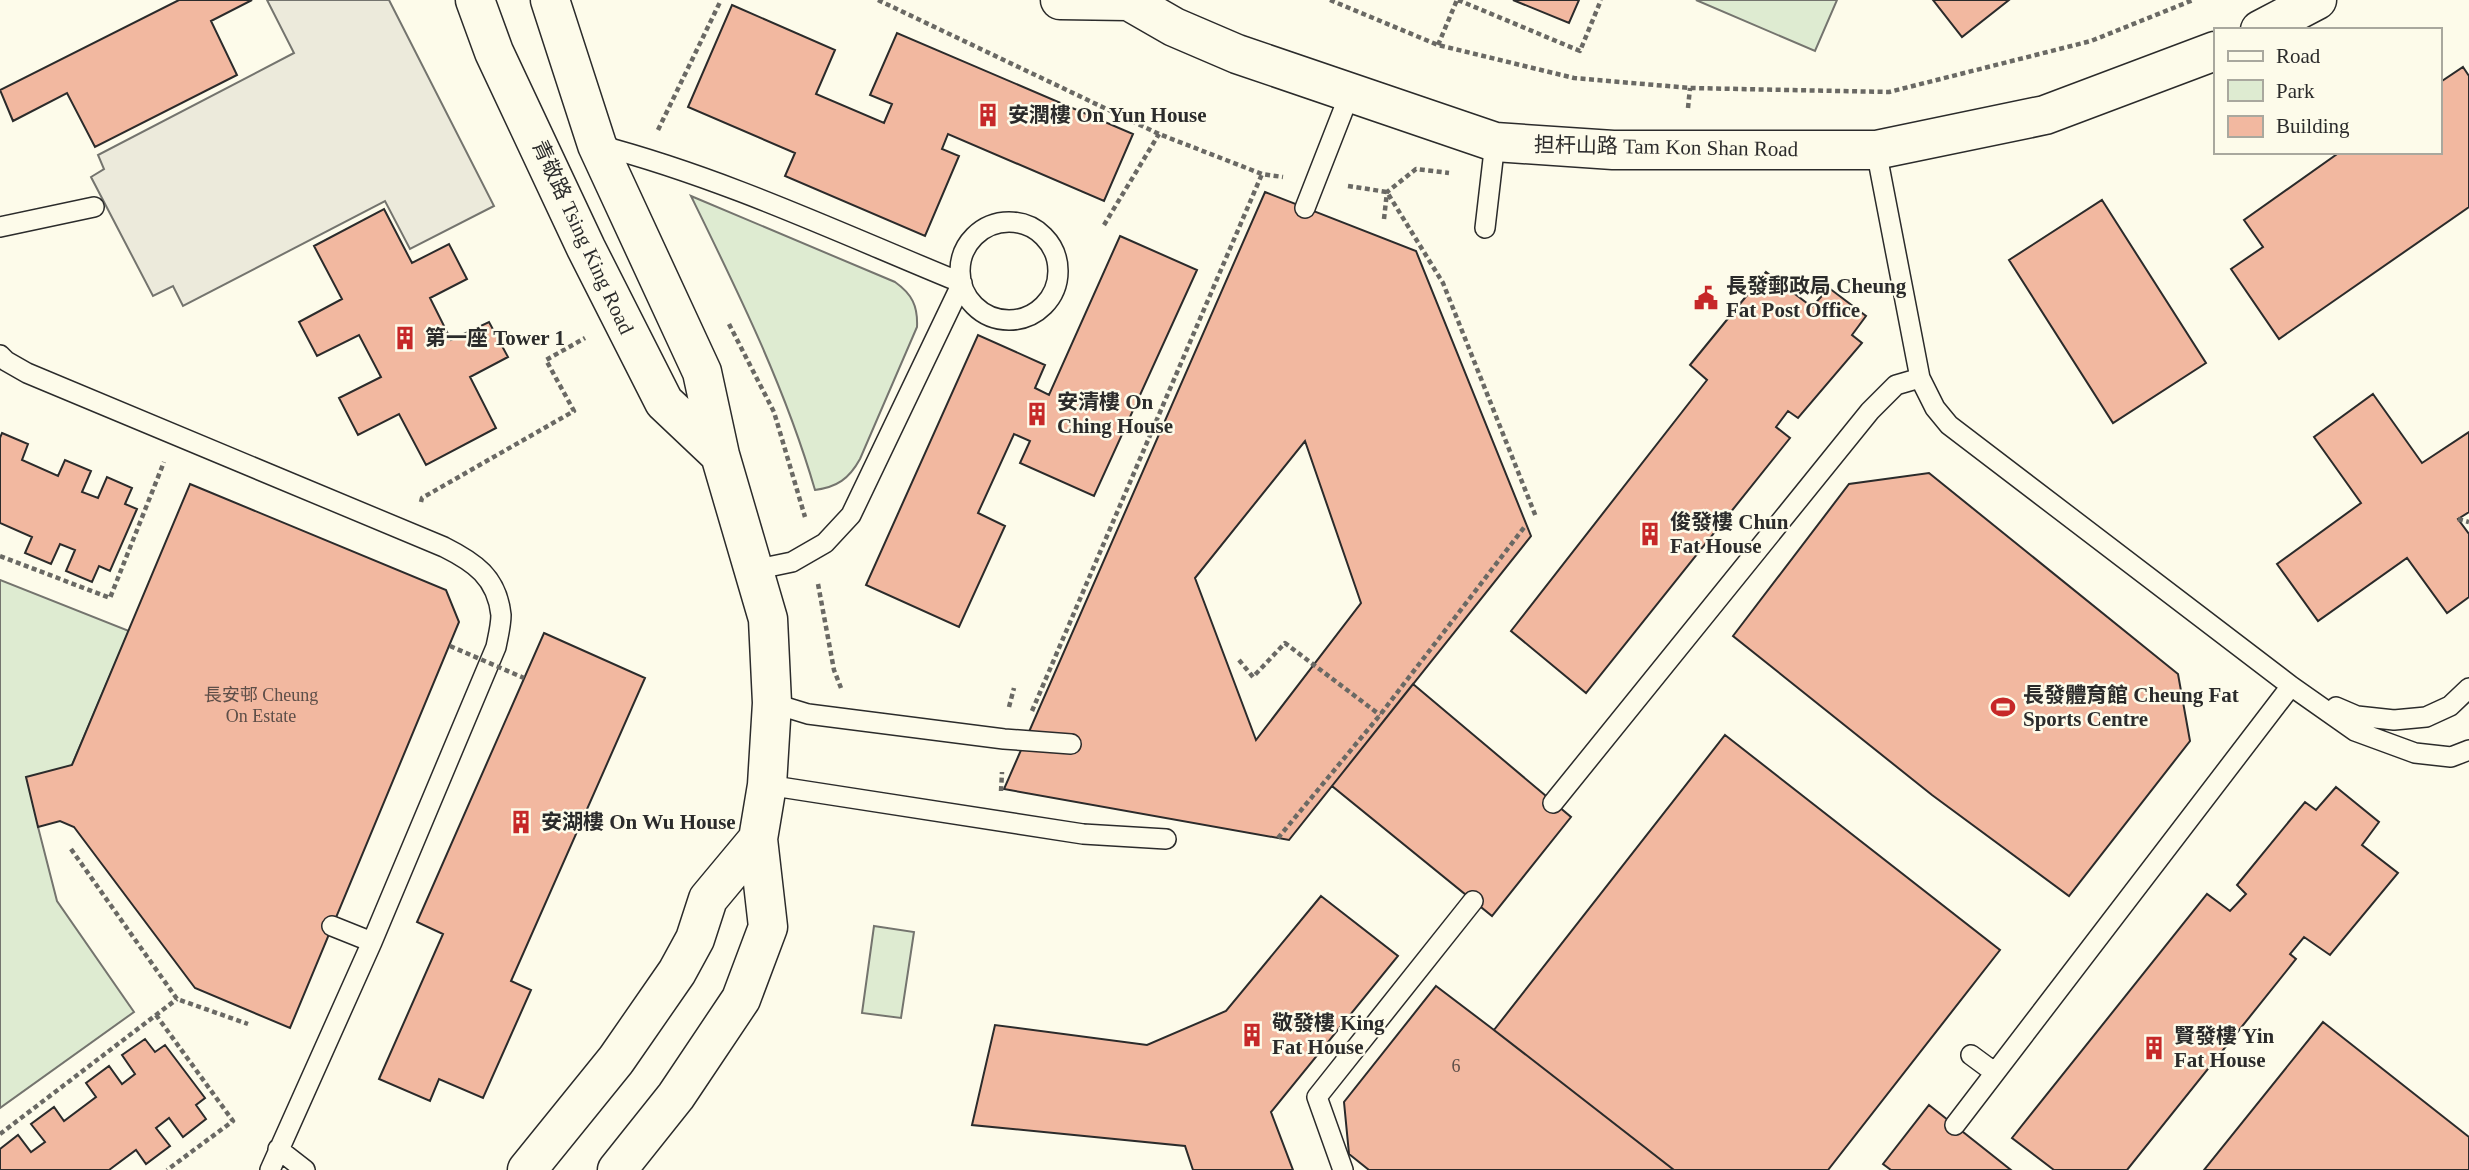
<svg xmlns="http://www.w3.org/2000/svg" width="2469" height="1170" font-family="'Times New Roman','Noto Sans TC',serif">
  <style>
    .green { fill: #deebd1; stroke: #74746e; stroke-width: 2 }
    .parking { fill: #eceadb; stroke: #74746e; stroke-width: 2 }
    .building { fill: #f2b8a0; stroke: #2b2b2b; stroke-width: 2; fill-rule: evenodd }
    .lines { fill: none; stroke-linecap: round; stroke-linejoin: round }
    .service-casing { stroke: #2b2b2b; stroke-width: 22 }
    .tertiary-casing { stroke: #2b2b2b; stroke-width: 41 }
    .secondary-casing { stroke: #2b2b2b; stroke-width: 41 }
    .path { stroke: #6a6964; stroke-width: 4.5; stroke-dasharray: 5 3.5; stroke-linecap: butt }
    .service { stroke: #fdfbea; stroke-width: 19 }
    .tertiary { stroke: #fdfbea; stroke-width: 38 }
    .secondary { stroke: #fdfbea; stroke-width: 38 }
    .path-bridge { stroke: #6a6964; stroke-width: 4.5; stroke-dasharray: 5 3.5; stroke-linecap: butt }
    .labels { text-anchor: middle; dominant-baseline: central; stroke-width: 5; stroke-linejoin: round; paint-order: stroke }
    .number-label { font-size: 18px; fill: #5d4e48 }
    .poi-label { font-size: 21px; font-weight: bold; fill: #2b2b2b; stroke: #fdfbea; text-anchor: start }
    .street-label { font-size: 21px; fill: #2b2b2b; stroke: #fdfbea }
  </style>
  <rect width="100%" height="100%" fill="#fdfbea"/>
  <path class="green" d="M1696,0H1837L1815,51Z
    M691,196L895,282C912,294 918,306 917,327L860,459C849,479 837,487 815,490C785,387 738,292 691,196Z
    M0,580L129,631L72,765L38,827L57,901L134,1012L0,1108Z
    M874,926L914,932L901,1018L862,1013Z"/>
  <path class="parking" d="M267,0H389L494,206L410,249L385,201L183,306L173,286L153,296L91,177L104,169L98,155L294,53Z"/>
  <path class="building" d="M179,0H252L211,21L237,75L95,147L67,93L13,121L0,90Z
    M1513,0H1579L1569,23Z
    M1933,0H2009L1962,37Z
    M732,5L835,50L816,94L884,123L892,104L870,95L897,33L1133,134L1104,201L948,134L942,149L959,156L925,236L785,176L795,153L688,107Z
    M2463,67L2469,76V207L2279,339L2231,269L2263,247L2244,220L2340,152H2439V83Z
    M1265,192L1416,251L1531,536L1289,840L1004,789ZM1305,441L1361,603L1256,740L1195,578Z
    M2102,200L2206,363L2113,423L2009,260Z
    M384,209L412,263L449,244L467,279L430,298L451,340L489,322L508,357L470,377L496,428L426,465L399,414L358,435L339,398L381,377L359,335L317,356L299,322L342,299L314,246Z
    M1120,236L1197,270L1094,496L1020,463L1030,441L1014,434L978,513L1005,526L959,627L866,585L978,335L1045,365L1035,388L1049,395Z
    M1766,272L1812,307L1829,288L1866,316L1852,335L1862,343L1798,418L1788,411L1776,427L1790,438L1586,693L1511,631L1707,380L1690,365Z
    M2373,394L2422,463L2469,432V512L2458,519L2469,534V597L2447,613L2407,558L2318,621L2277,564L2361,503L2314,437Z
    M2,433L28,444L22,460L58,476L65,460L91,471L82,492L98,498L107,477L132,488L125,504L137,509L110,571L99,566L92,582L66,571L75,550L60,544L51,564L25,553L32,537L0,523V438Z
    M1929,473L2178,674L2190,741L2069,896L1932,795L1733,636L1849,484Z
    M190,484L446,590L459,622L290,1028L195,988L74,827L60,821L38,827L26,777L72,765Z
    M544,633L645,678L511,981L531,990L483,1098L439,1079L430,1101L379,1079L443,934L417,922Z
    M1413,684L1571,817L1492,916L1332,786Z
    M1725,735L2000,950L1828,1170H1674L1494,1030Z
    M2336,787L2379,822L2362,845L2398,873L2330,955L2304,937L2290,954L2296,959L2127,1170H2054L2012,1138L2207,894L2230,911L2246,894L2237,885L2305,802L2316,810Z
    M1321,896L1398,956L1271,1112L1293,1170H1193L1185,1146L972,1125L995,1025L1147,1045L1226,1011Z
    M1436,986L1494,1030L1674,1170H1369L1349,1154L1344,1102Z
    M2323,1022L2469,1137V1170H2204Z
    M145,1039L155,1052L165,1045L205,1098L196,1105L206,1119L183,1137L169,1118L156,1128L170,1146L146,1164L136,1150L109,1170H0V1149L18,1135L31,1152L45,1142L31,1124L54,1107L64,1121L96,1097L86,1083L109,1066L122,1084L135,1074L122,1055Z
    M1929,1105L2011,1170H1891L1883,1164Z"/>
  <g class="lines">
    <g class="service-casing">
      <path id="service" d="M598,145C724,178 842,234 962,283L851,515L825,543L792,562L754,570
        M1876,150L1920,378L1935,408L1949,425L2291,686L2355,731L2415,753L2451,757L2469,750
        M1305,208L1350,93
        M960 271a49 49 0 1 1 98 0a49 49 0 1 1-98 0Z
        M0,227L94,207
        M1485,228L1495,142
        M0,355L6,361L27,373L444,547C474,562 497,577 501,615C501,625 498,637 496,647L372,942L270,1170
        M772,703L808,714L1004,739L1071,744
        M2336,707L2357,716L2394,720L2426,717L2450,706L2469,688
        M767,785L1083,834L1166,839
        M1553,803L1870,411L1896,385L1920,378
        M332,926L372,942
        M1971,1055L1994,1072
        M1955,1125L2291,686
        M278,1149L305,1170
        M1343,1170L1317,1097L1473,901"/>
    </g>
    <g class="tertiary-casing">
      <path id="tertiary" d="M1060,0L1128,1
        M1127,0L1174,27L1237,54L1495,142L1613,150H1876L2045,115L2215,51
        M2260,30L2317,0"/>
    </g>
    <g class="secondary-casing">
      <path id="secondary" d="M475,0L494,52L586,248L664,402L720,455
        M550,0L597,145L702,372L720,455L768,619L772,703L767,785L758,839L768,927L741,999L676,1096L617,1170
        M527,1170L616,1060L677,972L695,939L708,899L758,839"/>
    </g>
    <path class="path" d="M878,0L1159,134L1262,174L1283,177
      M1330,0L1438,45L1574,78L1690,88L1889,92L2091,41L2193,0
      M1458,0L1580,51L1601,0
      M1438,45L1457,0
      M1688,108L1690,88
      M658,130L721,0
      M1348,186L1387,192L1443,283L1536,517
      M1384,219L1387,192L1416,169L1449,173
      M1104,225L1159,134
      M729,324L774,412L805,517
      M421,502L422,498L574,411L546,360L585,338
      M2458,519L2469,522
      M0,556L110,598L164,462
      M818,584L834,670L841,688
      M1239,660L1253,677L1285,643L1380,715
      M1009,707L1014,688
      M1032,711L1262,174
      M1001,791L1002,772
      M1278,838L1380,715L1526,525
      M71,849L177,999L248,1024
      M156,1015L233,1121L167,1170
      M0,1134L177,999"/>
    <use href="#service" class="service"/>
    <use href="#tertiary" class="tertiary"/>
    <use href="#secondary" class="secondary"/>
    <path class="path-bridge" d="M450,646L524,678"/>
  </g>
  <defs>
    <g id="building-bare" transform="scale(1.89)"><path d="M-4-6H4V6H1V3H-1V6H-4ZM-2.5-4.3h1.7v1.8h-1.7ZM.8-4.3h1.7v1.8H.8ZM-2.5-1h1.7V.8h-1.7ZM.8-1h1.7V.8H.8Z" fill="#c62828" stroke="#fdfbea" stroke-width="2.5" paint-order="stroke"/></g>
    <g id="civic-bare" transform="scale(1.89)"><path d="M-.6-6.5H3V-4.5H.6V-3L4-1V1h2V6H-6V1h2V-1L-.6-3ZM-1.2 2.5V6h2.4V2.5Z" fill="#c62828" stroke="#fdfbea" stroke-width="2.5" paint-order="stroke"/></g>
    <g id="stadium-bare" transform="scale(1.89)"><path d="M0-5a6.5 5 0 1 0 0 10a6.5 5 0 1 0 0-10ZM-3.5-1.8h7v3.6h-7Z" fill="#c62828" stroke="#fdfbea" stroke-width="2.5" paint-order="stroke"/></g>
  </defs>
  <g fill-rule="evenodd">
    <use href="#building-bare" x="988" y="115"/>
    <use href="#civic-bare" x="1706" y="298"/>
    <use href="#building-bare" x="405" y="338"/>
    <use href="#building-bare" x="1037" y="414"/>
    <use href="#building-bare" x="1650" y="534"/>
    <use href="#stadium-bare" x="2003" y="707"/>
    <use href="#building-bare" x="521" y="822"/>
    <use href="#building-bare" x="1252" y="1035"/>
    <use href="#building-bare" x="2154" y="1048"/>
  </g>
  <g class="labels">
    <g class="number-label">
      <text x="261" y="695">長安邨 Cheung<tspan x="261" dy="21">On Estate</tspan></text>
      <text x="1456" y="1066">6</text>
    </g>
    <g class="poi-label">
      <text x="1008" y="115">安潤樓 On Yun House</text>
      <text x="1726" y="286">長發郵政局 Cheung<tspan x="1726" dy="24">Fat Post Office</tspan></text>
      <text x="425" y="338">第一座 Tower 1</text>
      <text x="1057" y="402">安清樓 On<tspan x="1057" dy="24">Ching House</tspan></text>
      <text x="1670" y="522">俊發樓 Chun<tspan x="1670" dy="24">Fat House</tspan></text>
      <text x="2023" y="695">長發體育館 Cheung Fat<tspan x="2023" dy="24">Sports Centre</tspan></text>
      <text x="541" y="822">安湖樓 On Wu House</text>
      <text x="1272" y="1023">敬發樓 King<tspan x="1272" dy="24">Fat House</tspan></text>
      <text x="2174" y="1036">賢發樓 Yin<tspan x="2174" dy="24">Fat House</tspan></text>
    </g>
    <g class="street-label">
      <text transform="translate(1666 147) rotate(1)">担杆山路 Tam Kon Shan Road</text>
      <text transform="translate(583 237) rotate(65)">青敬路 Tsing King Road</text>
    </g>
  </g>
  <rect x="2214" y="28" width="228" height="126" fill="#fdfbea" stroke="#a9a89e" stroke-width="2"/>
  <rect x="2228" y="51" width="35" height="10" fill="#fdfbea" stroke="#a9a89e" stroke-width="2"/>
  <text x="2276" y="63" font-size="21" fill="#2b2b2b">Road</text>
  <rect x="2228" y="80" width="35" height="21" fill="#deebd1" stroke="#a9a89e" stroke-width="2"/>
  <text x="2276" y="98" font-size="21" fill="#2b2b2b">Park</text>
  <rect x="2228" y="116" width="35" height="21" fill="#f2b8a0" stroke="#a9a89e" stroke-width="2"/>
  <text x="2276" y="133" font-size="21" fill="#2b2b2b">Building</text>
</svg>
